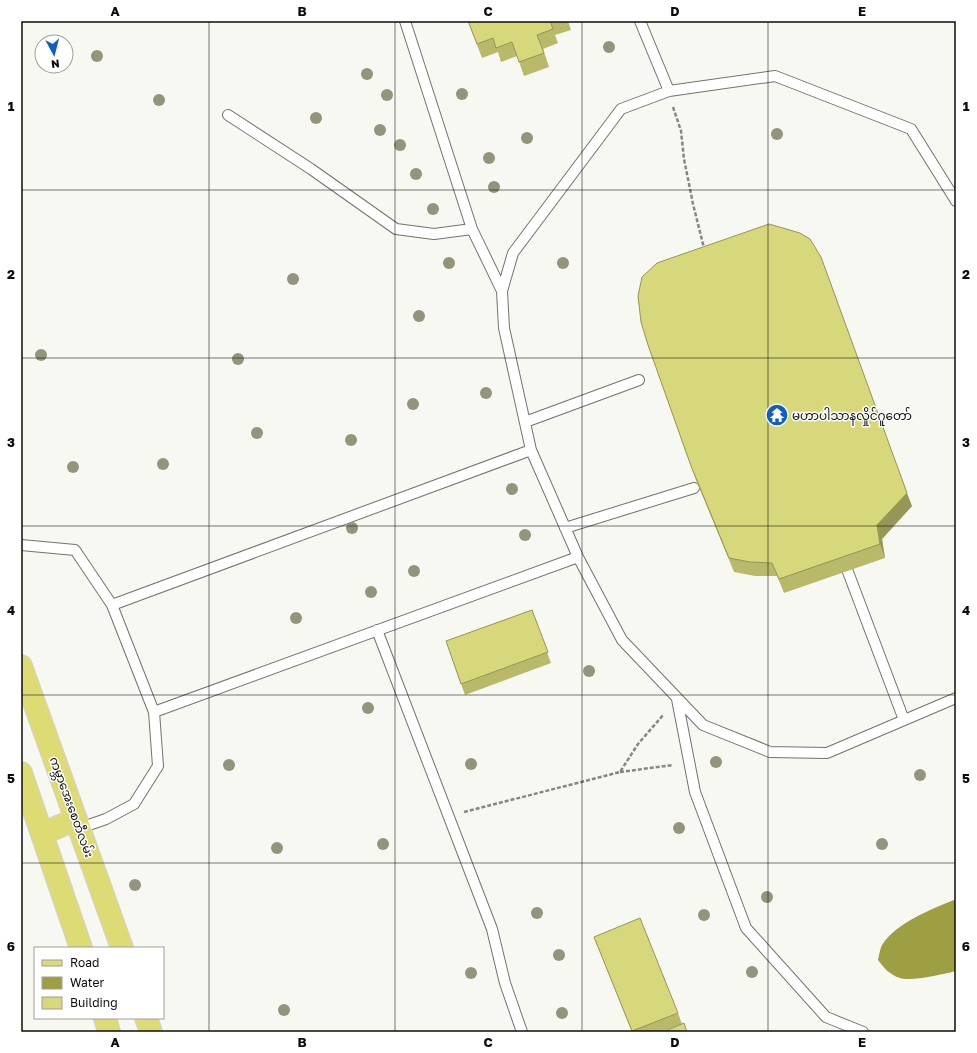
<svg xmlns="http://www.w3.org/2000/svg" width="977" height="1053" font-family="'Golos Text','Noto Sans Myanmar',sans-serif">
  <style>
    .water { fill: #9e9e42 }
    .lines { fill: none; stroke-linecap: round; stroke-linejoin: round }
    .lane-casing { stroke: #72736e; stroke-width: 12 }
    .primary-casing { stroke: #d3d3d3; stroke-width: 24 }
    .path { stroke: #868683; stroke-width: 2.5; stroke-dasharray: 4 2; stroke-linecap: butt }
    .lane { stroke: #fff; stroke-width: 10 }
    .primary { stroke: #dddc74; stroke-width: 22 }
    .tree { fill: #94947d }
    .wall { fill: #b9b96a }
    .shaded-wall { fill: #969656 }
    .building { fill: #d7d77b; stroke: #969656 }
    .grid { fill: none; stroke: #0c0c0a; stroke-width: 1; stroke-opacity: 0.55 }
    .labels { text-anchor: middle; dominant-baseline: central; stroke-width: 3; stroke-linejoin: round; paint-order: stroke }
    .poi-label { font-size: 12px; fill: #0c0c0a; stroke: #fff; text-anchor: start }
    .street-label { font-size: 12px; fill: #0c0c0a; stroke: #fff }
    .neatline { fill: none; stroke: #0c0c0a; stroke-width: 1.5 }
    .grid-label { font-size: 13px; text-anchor: middle; font-weight: bold; fill: #0c0c0a }
  </style>
  <rect width="100%" height="100%" fill="#f8f8f3"/>
  <path class="water" d="M956,899V971C944,974 910,982 900,978C890,975 884,968 878,960C879,955 880,949 882,945C897,922 932,909 956,899Z"/>
  <g class="lines">
    <g class="lane-casing">
      <path id="lane" d="M405,21L472,229
        M640,21L669,91
        M228,115L311,169L396,229L434,234L472,229L502,291
        M956,201L911,129L775,76L669,91L621,109L513,253L502,291L504,328L531,450L578,557L622,640L703,725L770,752L827,753L956,698
        M525,422L639,380
        M565,528L694,488
        M21,545L75,550L112,605L154,712L158,766L134,804L106,819L80,828
        M845,564L904,720
        M112,605L531,450
        M377,630L492,929L505,983L522,1032
        M677,699L695,792L746,928L826,1017L863,1032
        M154,712L578,557"/>
    </g>
    <g class="primary-casing">
      <path id="primary" d="M21,666L122,948
        M21,773L81,948
        M42,834L76,819
        M105,1018L109,1032
        M146,1018L151,1032"/>
    </g>
    <path class="path" d="M673,107L681,131L684,159L693,204L704,248
      M620,772L673,765
      M464,812L620,772L638,744L664,714"/>
    <use href="#lane" class="lane"/>
    <use href="#primary" class="primary"/>
  </g>
  <g class="tree">
    <circle cx="609" cy="47" r="6"/>
    <circle cx="97" cy="56" r="6"/>
    <circle cx="367" cy="74" r="6"/>
    <circle cx="462" cy="94" r="6"/>
    <circle cx="387" cy="95" r="6"/>
    <circle cx="159" cy="100" r="6"/>
    <circle cx="316" cy="118" r="6"/>
    <circle cx="380" cy="130" r="6"/>
    <circle cx="777" cy="134" r="6"/>
    <circle cx="527" cy="138" r="6"/>
    <circle cx="400" cy="145" r="6"/>
    <circle cx="489" cy="158" r="6"/>
    <circle cx="416" cy="174" r="6"/>
    <circle cx="494" cy="187" r="6"/>
    <circle cx="433" cy="209" r="6"/>
    <circle cx="449" cy="263" r="6"/>
    <circle cx="563" cy="263" r="6"/>
    <circle cx="293" cy="279" r="6"/>
    <circle cx="419" cy="316" r="6"/>
    <circle cx="41" cy="355" r="6"/>
    <circle cx="238" cy="359" r="6"/>
    <circle cx="486" cy="393" r="6"/>
    <circle cx="413" cy="404" r="6"/>
    <circle cx="257" cy="433" r="6"/>
    <circle cx="351" cy="440" r="6"/>
    <circle cx="163" cy="464" r="6"/>
    <circle cx="73" cy="467" r="6"/>
    <circle cx="512" cy="489" r="6"/>
    <circle cx="352" cy="528" r="6"/>
    <circle cx="525" cy="535" r="6"/>
    <circle cx="414" cy="571" r="6"/>
    <circle cx="371" cy="592" r="6"/>
    <circle cx="296" cy="618" r="6"/>
    <circle cx="589" cy="671" r="6"/>
    <circle cx="368" cy="708" r="6"/>
    <circle cx="716" cy="762" r="6"/>
    <circle cx="471" cy="764" r="6"/>
    <circle cx="229" cy="765" r="6"/>
    <circle cx="920" cy="775" r="6"/>
    <circle cx="679" cy="828" r="6"/>
    <circle cx="383" cy="844" r="6"/>
    <circle cx="882" cy="844" r="6"/>
    <circle cx="277" cy="848" r="6"/>
    <circle cx="135" cy="885" r="6"/>
    <circle cx="767" cy="897" r="6"/>
    <circle cx="537" cy="913" r="6"/>
    <circle cx="704" cy="915" r="6"/>
    <circle cx="559" cy="955" r="6"/>
    <circle cx="752" cy="972" r="6"/>
    <circle cx="471" cy="973" r="6"/>
    <circle cx="284" cy="1010" r="6"/>
    <circle cx="562" cy="1013" r="6"/>
  </g>
  <path class="wall" d="M468,21H568L571,30L555,35L558,43L543,49L549,67L524,76L517,56L501,62L498,52L482,58Z
    M648,345L912,506L882,539L885,558L784,593L777,576H755L734,572L696,480Z
    M532,610L551,663L465,695L446,641Z
    M594,937L678,1013L682,1024L661,1032H632Z"/>
  <path class="shaded-wall" d="M907,493L912,506L882,539L885,558L880,544L877,525Z"/>
  <path class="building" d="M468,21H551H550L553,29L537,35L544,53L519,62L512,42L496,48L493,38L477,44Z
    M769,224L800,233L810,239L821,257L907,493L877,525L880,544L779,579L772,563L750,562L729,558L691,466L648,345L641,322L638,296L642,277L657,263Z
    M532,610L548,652L461,684L446,641Z
    M640,918L678,1013L632,1031L594,937Z
    M684,1023L687,1032H663Z"/>
  <path class="grid" d="M209,21V1032M395,21V1032M582,21V1032M768,21V1032M21,190H956M21,358H956M21,526H956M21,695H956M21,863H956"/>
  <defs>
    <g id="temple-disc" transform="scale(1.15)"><circle r="9.5" fill="#115dc7" stroke="#fff"/><path d="M0-6L5-2H3V0L6.5 2.5H4V6H1.5V3h-3V6H-4V2.5H-6.5L-3 0V-2H-5Z" fill="#fff"/></g>
  </defs>
  <g fill-rule="evenodd">
    <use href="#temple-disc" x="777" y="415"/>
  </g>
  <g class="labels">
    <g class="poi-label">
      <text x="792" y="415">မဟာပါသာနလှိုင်ဂူတော်</text>
    </g>
    <g class="street-label">
      <text transform="translate(72 807) rotate(70)">ကမ္ဘာအေးစေတီလမ်း</text>
    </g>
  </g>
  <rect width="977" height="1053" fill="none" stroke="#ffffff" stroke-width="44"/>
  <rect x="34" y="947" width="130" height="72" fill="#ffffff" stroke="#9e9e9d"/>
  <rect x="42" y="960" width="20" height="6" fill="#dddc74" stroke="#9e9e9d"/>
  <text x="70" y="967" font-size="12" fill="#0c0c0a">Road</text>
  <rect x="42" y="977" width="20" height="12" fill="#9e9e42" stroke="#9e9e9d"/>
  <text x="70" y="987" font-size="12" fill="#0c0c0a">Water</text>
  <rect x="42" y="997" width="20" height="12" fill="#d7d77b" stroke="#9e9e9d"/>
  <text x="70" y="1007" font-size="12" fill="#0c0c0a">Building</text>
  <g transform="translate(54 54) rotate(173)"><circle r="19" fill="#ffffff" stroke="#9e9e9d"/>
  <path d="M0-3L7 15L0 10L-7 15Z" fill="#115dc7"/>
  <text y="-6" font-size="11" font-weight="bold" text-anchor="middle" fill="#0c0c0a">N</text>
  </g>
  <rect x="22" y="22" width="933" height="1009" class="neatline"/>
  <g class="grid-label">
    <text x="115" y="16">A</text>
    <text x="302" y="16">B</text>
    <text x="488" y="16">C</text>
    <text x="675" y="16">D</text>
    <text x="862" y="16">E</text>
    <text x="11" y="111">1</text>
    <text x="966" y="111">1</text>
    <text x="11" y="279">2</text>
    <text x="966" y="279">2</text>
    <text x="11" y="447">3</text>
    <text x="966" y="447">3</text>
    <text x="11" y="615">4</text>
    <text x="966" y="615">4</text>
    <text x="11" y="783">5</text>
    <text x="966" y="783">5</text>
    <text x="11" y="951">6</text>
    <text x="966" y="951">6</text>
    <text x="115" y="1047">A</text>
    <text x="302" y="1047">B</text>
    <text x="488" y="1047">C</text>
    <text x="675" y="1047">D</text>
    <text x="862" y="1047">E</text>
  </g>
</svg>
